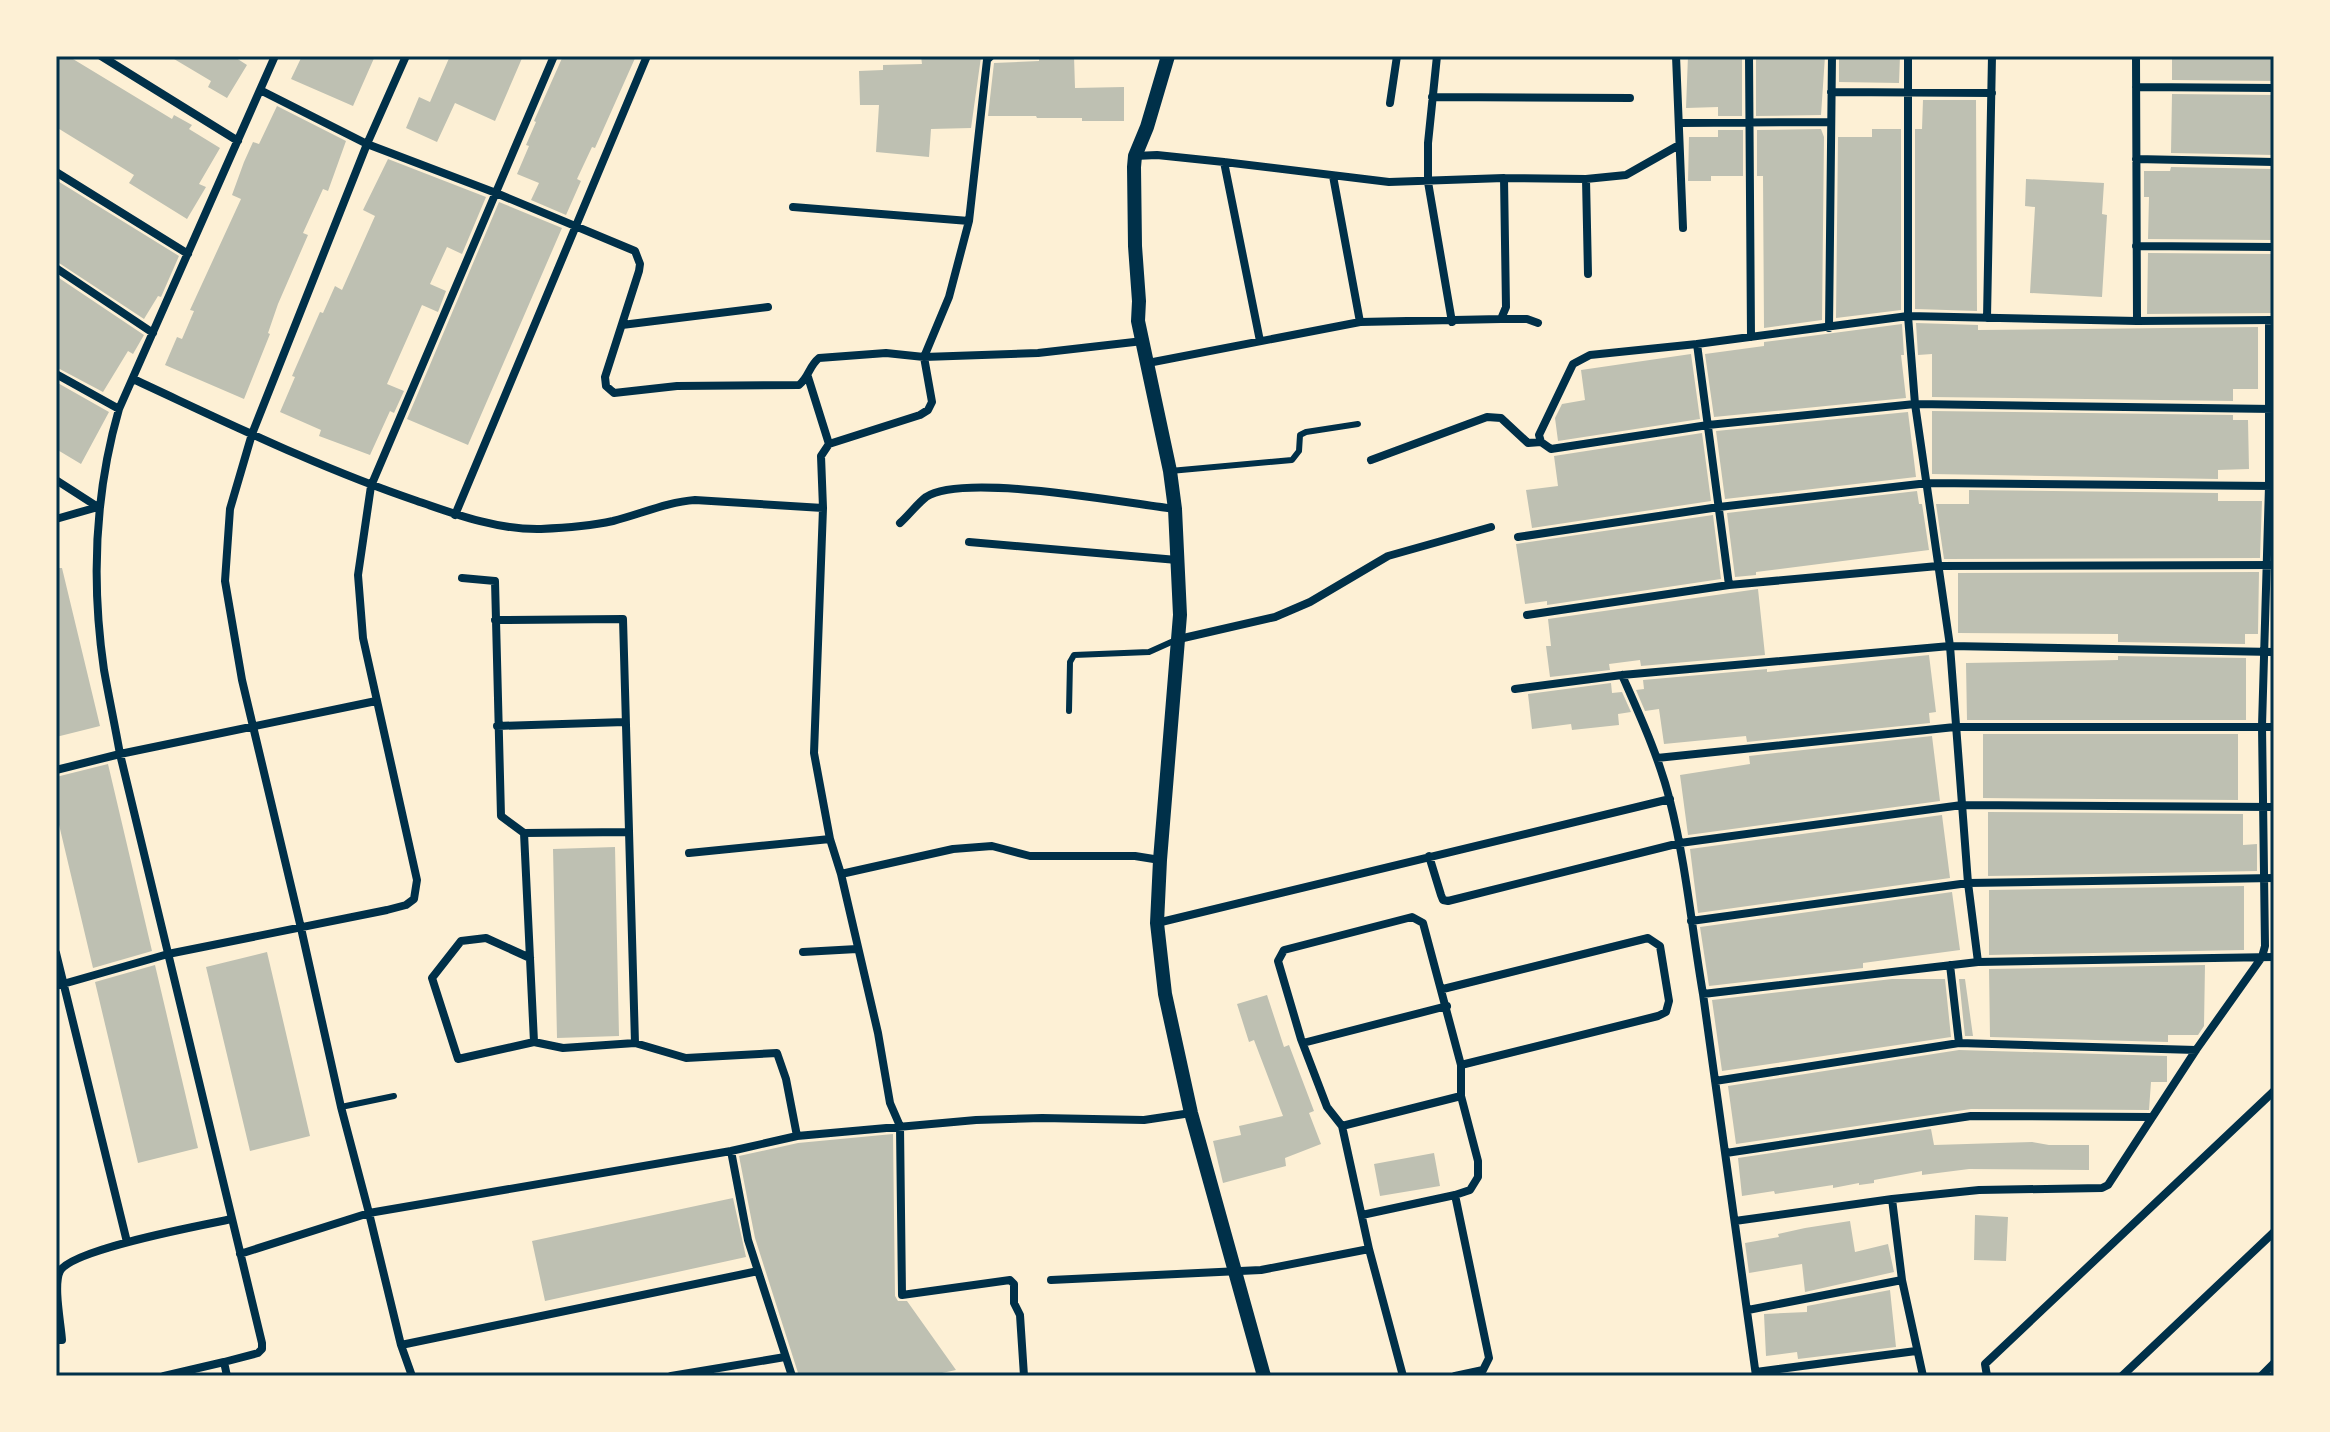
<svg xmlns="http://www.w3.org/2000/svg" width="2330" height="1432" font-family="'Archivo Narrow',sans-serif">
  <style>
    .building { fill: #bec0b2 }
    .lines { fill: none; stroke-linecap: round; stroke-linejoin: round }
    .service { stroke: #003049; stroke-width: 6 }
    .minor { stroke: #003049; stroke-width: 8 }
    .tertiary { stroke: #003049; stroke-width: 14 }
    .neatline { fill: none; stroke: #003049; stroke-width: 3 }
  </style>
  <rect width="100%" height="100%" fill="#fdf0d5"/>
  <path class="building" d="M56,56H68L172,119L174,115L192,125L189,129L220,148L199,184L206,187L187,219L129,183L134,175L56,127Z
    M169,56H233L247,65L227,98L208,87L211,81Z
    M302,56H375L353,106L291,79Z
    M450,56H523L495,121L455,103L437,142L406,128L419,97L430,102Z
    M563,56H636L595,148L592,147L577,179L581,181L566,215L531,200L539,183L517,174L529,146L526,145L536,122L534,121Z
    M921,56L981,57L971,128L931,129L929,157L876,152L879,105H860L859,71L883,70V65L922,64Z
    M1039,56H1074L1075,88L1124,87V121H1082V118H1037L1036,116H988L994,63L1039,61Z
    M1688,56L1742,57V116H1718V107L1686,108Z
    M1825,56L1821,115L1756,116V57Z
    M1839,56H1900L1899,83L1839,82Z
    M2172,56H2274V81L2172,80Z
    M2172,94L2274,95V155L2171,153Z
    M1923,100H1976L1977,311L1915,309V129H1922Z
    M277,106L346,141L328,191L323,189L303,233L308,235L278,304L268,333L270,334L244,399L165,365L177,337L182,339L194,311L190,310L241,199L232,195L244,162L253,142L259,144Z
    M1821,129L1824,137L1822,320L1764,328L1763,176H1757V130Z
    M1872,129H1901V310L1836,318L1838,137H1872Z
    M1718,130H1743V176H1711V181H1688L1689,137H1718Z
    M388,159L486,197L462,254L447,247L430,284L446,291L438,312L422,305L387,384L404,391L394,413L390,411L370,455L319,436L321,430L280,412L295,377L292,376L320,312L323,313L335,286L342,290L375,216L363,210Z
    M2171,167L2274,169V240L2148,239L2149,197H2144V171H2170Z
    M2026,179L2104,183L2102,214L2107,215L2102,297L2030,293L2035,207L2025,206Z
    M56,180L179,256L161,297L158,296L144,319L56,261Z
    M499,202L562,228L468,445L407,419Z
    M2148,253L2274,254V313L2147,314Z
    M56,276L144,335L133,354L128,351L103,392L56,367Z
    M1916,323L1978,325V330L2258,327V389H2233V401L1932,397V354L1918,355Z
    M1902,324L1904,355H1901L1906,398L1714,417L1705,354L1764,346V342Z
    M1691,354L1700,419L1558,441L1555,418L1562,404L1585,400L1581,370Z
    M56,382L109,412L81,464L56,449Z
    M1932,411L2233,415V420H2248L2249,469L2218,470V479L1932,474Z
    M1908,412L1916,477L1725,499L1716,431Z
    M1702,433L1711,501L1532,528L1526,490L1558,486L1554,456Z
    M1969,490L2218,493V501H2262L2260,558L1944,559L1936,504H1969Z
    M1917,491L1919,504H1922L1929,550L1756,572V575L1735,577L1727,513Z
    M1713,515L1721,579L1547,605V601L1525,604L1516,544Z
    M56,568H62L100,726L56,737Z
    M2259,572L2258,634H2245V644L2118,642V634L1958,633V573Z
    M1758,589L1765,655L1641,666L1640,660L1609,664L1610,670L1550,677L1546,646H1551L1548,619Z
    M1929,655L1936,712L1929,713L1930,723L1747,742L1746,736L1664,744L1659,709L1645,711L1636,690L1644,689L1643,680L1767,669V672Z
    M2118,656L2246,658V720H1967L1966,663L2118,660Z
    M1611,683L1612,693L1622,692L1631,712L1618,714L1619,725L1572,730L1571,724L1532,729L1528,694Z
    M1983,734H2238V800L1983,798Z
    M1932,736L1940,801L1688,835L1680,775L1750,764L1749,756Z
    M108,764L152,951L93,968L56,812V777Z
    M1988,812L2243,814V845L2257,844V871L1988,876Z
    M1942,815L1950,878L1698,913L1690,849Z
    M615,847L619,1036L557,1038L553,849Z
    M2244,886V950L1989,955V890Z
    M1952,892L1960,950L1863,963V968L1709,986L1700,927Z
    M267,952L310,1136L250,1151L206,967Z
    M155,965L198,1148L138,1163L95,982Z
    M2205,965L2204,1026L2198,1035H2168V1042L1990,1037L1989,969Z
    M1892,979H1945L1951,1037L1722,1071L1712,1000Z
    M1959,979H1965L1973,1036H1965Z
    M1267,995L1284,1047L1289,1045L1314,1111L1309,1113L1321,1144L1285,1158L1286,1166L1223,1183L1213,1141L1241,1135L1239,1126L1283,1116L1254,1040L1249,1042L1237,1004Z
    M1959,1050L2167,1056V1082H2151L2149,1110L1971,1109L1736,1144L1728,1086Z
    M1931,1129L1934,1145L2032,1142L2049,1145H2089V1170L1969,1169L1922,1175V1171L1874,1180V1183L1859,1185V1183L1833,1188V1185L1775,1194L1774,1191L1742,1196L1738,1158Z
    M893,1134L895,1296L898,1301H907L956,1370L928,1376H799L755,1238L739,1156L798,1143Z
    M1434,1153L1440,1186L1380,1196L1374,1164Z
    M733,1198L746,1257L545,1301L532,1241Z
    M1975,1215L2008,1217L2006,1261L1974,1260Z
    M1850,1221L1855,1252L1888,1244L1894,1272L1805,1292L1802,1264L1749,1273L1745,1243L1779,1237L1778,1234L1805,1228Z
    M1890,1290L1896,1347L1798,1359L1797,1352L1766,1356L1764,1314L1807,1312V1306Z"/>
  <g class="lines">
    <path class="service" d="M1170,471L1292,460L1299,451L1300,435L1306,432L1358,424
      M1069,711L1070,662L1074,655L1149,652L1178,639
      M341,1107L394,1096"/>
    <path class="minor" d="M101,56L238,141
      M406,56L367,144L252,434L230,509L225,581L242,680L301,928L341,1107L369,1213L401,1345L412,1376
      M991,56L987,60L969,221L949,297L924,357L932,402L928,410L920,415L829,444L821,456L823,508L814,753L830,839L841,874L878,1033L890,1103L900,1126L902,1295L1010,1280L1014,1284V1303L1020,1315L1024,1376
      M1437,56L1428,143V182L1452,322
      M1676,56L1683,228
      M1749,56L1751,337
      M1908,56V316L1915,404L1950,646L1968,883L1978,962
      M2136,56L2137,321
      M2136,87L2274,88
      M260,90L367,144L496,193L635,251L640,264L639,271L605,377L606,386L614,393L677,386L799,385C809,377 809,366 819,358L886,353L924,357L1038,353L1143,341
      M1831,92L1992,93
      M1432,97L1630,98
      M1390,103L1397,56
      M1680,123L1831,122
      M1135,156L1157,155L1224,162L1389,182L1504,178L1586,179L1626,175L1679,145
      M2136,159L2274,162
      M1224,162L1260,341
      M56,172L188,254
      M1333,176L1360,322
      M1586,179L1588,274
      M793,207L969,221
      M2136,246L2274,247
      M56,268L153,333
      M1987,318L1992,56
      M1501,319H1527L1538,323
      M2274,320L2137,321L1908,316L1697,344L1590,355L1573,364L1539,435L1541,442L1551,449L1708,425L1915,404L2274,409
      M622,325L768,307
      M1829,328L1832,56
      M1697,344L1729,585
      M1148,363L1360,322L1501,319L1506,307L1504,178
      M56,374L119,409
      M808,377L829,444
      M133,379C226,422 319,468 417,501C457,515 498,530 541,529C564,528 590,526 613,521C641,514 667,502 695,500L823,508
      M1371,460L1487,417L1501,418L1528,443L1541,442
      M56,480L98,507
      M455,515L647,56
      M56,519L98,507
      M900,523C909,515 917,504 926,497C963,472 1125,503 1175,509
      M1518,537L1719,507L1928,483L2274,486
      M969,542L1177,560
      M462,578L495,581L501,816L524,833L629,832
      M1527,615L1729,585L1938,566L2274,565
      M495,620L623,619L635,1043
      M1179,639L1275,617L1310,602L1388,556L1491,527
      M1622,675C1640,716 1659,757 1670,801C1686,864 1692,930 1703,994L1978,962L2274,957
      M1515,689L1622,675L1950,646L2274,652
      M497,726L625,722
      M1657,758L1955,727H2274
      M56,770L120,754L376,701
      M524,833L534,1042
      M689,853L830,839
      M1429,856L1441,895L1443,900L1448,901L1680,843L1962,805L2274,807
      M841,874L953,849L992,846L1030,856H1135L1160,860
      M1691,921L1968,883L2274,878
      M1157,923L1670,799
      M803,952L857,949
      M56,953L127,1242
      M530,958L486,938L461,941L432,978L458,1059L534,1042L563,1048L635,1043L686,1058L777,1053L786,1079L797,1136
      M1950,965L1959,1043
      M56,986L168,954L387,910L406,905L414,899L417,880L363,638L358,575L371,486L554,56
      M1443,989L1648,938L1660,946L1669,1001L1666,1012L1658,1016L1461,1065
      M1703,994L1756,1376
      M1303,1043L1447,1006
      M1715,1081L1959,1043L2196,1050
      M1342,1126L1461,1096
      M731,1151L748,1240L792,1376
      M1726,1153L1971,1116L2151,1117
      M1892,1199L1902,1280L1923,1376
      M1362,1215L1455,1195L1470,1190L1478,1177V1161L1461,1096V1065L1423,923L1412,917L1284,950L1278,961L1301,1039L1327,1107L1342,1126L1369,1249L1403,1376
      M1735,1221L1892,1199L1979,1190L2102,1188L2108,1185L2196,1050L2262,957L2265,946L2262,726L2269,486V320
      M240,1254L369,1213L731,1151L797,1136L976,1120L1042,1118L1144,1120L1191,1113
      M1051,1280L1261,1270L1369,1249
      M1748,1310L1902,1280
      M56,1340H62C61,1324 53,1285 60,1271C72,1249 203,1225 232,1219
      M401,1345L758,1271
      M1756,1372L1916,1351
      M164,1376L224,1362
      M227,1376L224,1362L258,1353L262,1349V1343L120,754C115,726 109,698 104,670C91,581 94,496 119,409L275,56
      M671,1376L785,1357
      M1455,1376L1483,1370L1489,1358L1455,1195
      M1987,1376L1985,1364L2274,1091
      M2122,1376L2274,1232
      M2261,1376L2274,1363"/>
    <path class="tertiary" d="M1168,56L1147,127L1135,156L1134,167L1135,246L1139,301L1138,321L1170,471L1175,509L1180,615L1160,860L1157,923L1165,994L1191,1113L1264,1376"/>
  </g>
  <rect width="2330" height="1432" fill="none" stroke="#fdf0d5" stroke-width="116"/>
  <rect x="58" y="58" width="2214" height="1316" class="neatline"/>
</svg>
